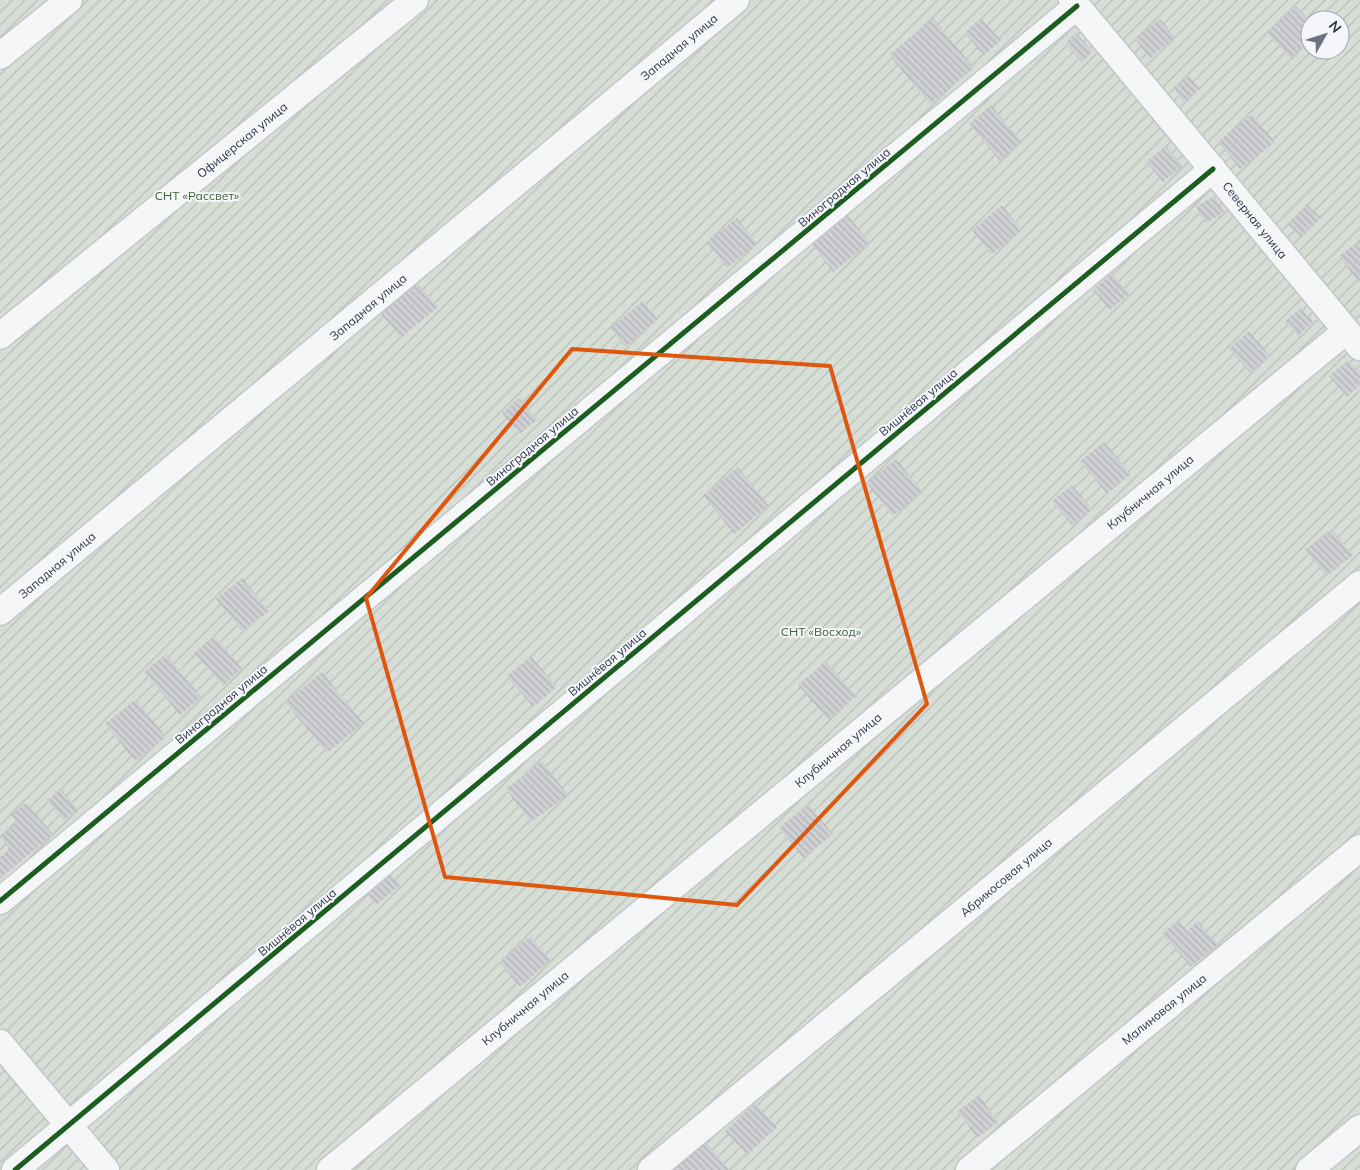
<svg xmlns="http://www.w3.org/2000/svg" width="1360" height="1170" font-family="Mulish,sans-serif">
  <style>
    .garden { fill: url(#garden-furrows); fill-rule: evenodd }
    .building { fill: url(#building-back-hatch) }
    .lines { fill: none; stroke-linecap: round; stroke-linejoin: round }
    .street-casing { stroke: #c4c6c8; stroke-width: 29 }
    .street { stroke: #f5f6f7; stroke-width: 26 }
    .cycleway-casing { stroke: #f4f6f9; stroke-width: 8 }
    .cycleway { stroke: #1b5e20; stroke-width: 5 }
    .marked { fill: none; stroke: #df570f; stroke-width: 4; stroke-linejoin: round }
    .labels { text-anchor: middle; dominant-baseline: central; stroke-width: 4; stroke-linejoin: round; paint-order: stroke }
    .street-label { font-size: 12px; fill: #2b3445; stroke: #f4f6f9 }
    .park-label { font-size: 12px; fill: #3f6138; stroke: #f4f6f9 }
  </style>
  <defs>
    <pattern id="garden-furrows" width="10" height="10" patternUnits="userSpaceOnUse" patternTransform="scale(1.25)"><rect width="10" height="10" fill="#d6ded6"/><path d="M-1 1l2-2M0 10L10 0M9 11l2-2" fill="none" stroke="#b8bfb9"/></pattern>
    <pattern id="building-back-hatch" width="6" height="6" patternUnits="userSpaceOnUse" patternTransform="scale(1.25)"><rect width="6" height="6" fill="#ced0d3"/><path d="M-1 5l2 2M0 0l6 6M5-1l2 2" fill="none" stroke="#b1b3b6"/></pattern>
  </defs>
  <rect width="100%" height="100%" fill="#e6e8ea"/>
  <path class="garden" d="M0,0H1360V1170H0ZM1310,20H1340V50H1310Z"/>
  <path class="building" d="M1296,6L1310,21V41L1290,58L1267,32Z
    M933,18L974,68L930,104L889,55Z
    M981,18L1001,40L984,55L964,33Z
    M1160,19L1175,37L1150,58L1135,39Z
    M1076,33L1093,52L1082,62L1065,43Z
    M1189,76L1200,90L1183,102L1173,88Z
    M991,105L1022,142L1000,161L969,124Z
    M1252,114L1275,142L1240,169L1218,142Z
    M1166,146L1183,166L1163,182L1146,162Z
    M1214,196L1224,212L1206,223L1196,207Z
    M1002,205L1022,230L991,255L972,230Z
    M1308,205L1321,218L1301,237L1288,224Z
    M843,209L870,243L833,272L807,238Z
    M737,218L757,244L727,268L706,242Z
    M1360,240V284L1339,256Z
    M1112,273L1129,294L1110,310L1093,290Z
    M413,278L438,307L401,338L377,309Z
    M643,301L658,319L625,347L610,328Z
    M1301,308L1313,322L1298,336L1285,321Z
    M1249,331L1270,356L1250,373L1229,349Z
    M1348,360L1360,374V385L1347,397L1329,376Z
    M519,398L537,420L520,434L502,413Z
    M1104,442L1131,474L1107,494L1080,461Z
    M896,459L923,492L893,516L866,483Z
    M738,467L769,506L734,534L703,495Z
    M1072,485L1092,509L1072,525L1052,501Z
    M1331,529L1353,555L1327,576L1305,550Z
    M242,578L269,611L243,632L216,599Z
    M214,636L242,668L223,686L194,653Z
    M166,654L201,697L180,715L144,672Z
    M531,656L557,687L533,707L507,676Z
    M826,661L856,696L828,720L798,685Z
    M322,672L364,723L327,753L285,702Z
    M136,699L166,737L135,761L105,724Z
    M542,761L568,795L531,822L506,789Z
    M61,789L78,809L64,820L47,800Z
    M26,803L53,834L0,879V857L9,849L0,836L17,822L11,815Z
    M808,804L833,834L803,858L779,828Z
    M386,868L400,885L376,905L362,888Z
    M1178,920L1187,931L1198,921L1218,944L1191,967L1162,934Z
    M530,936L551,960L520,987L499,962Z
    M979,1095L998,1122L977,1138L958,1111Z
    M755,1103L777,1127L747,1155L725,1131Z
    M704,1139L729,1170H672L670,1168Z"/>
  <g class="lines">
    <g class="street-casing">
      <path id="street" d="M1072,0L1360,347
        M0,56L69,0
        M0,336L415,0
        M0,612L736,0
        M0,901L1077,6
        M0,1043L106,1170
        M15,1170L1213,169
        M330,1170L1346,331
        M651,1170L1360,584
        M969,1170L1360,848
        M1309,1170L1360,1128"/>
    </g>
    <use href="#street" class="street"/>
    <g class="cycleway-casing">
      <path id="cycleway" d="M0,901L1077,6
        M15,1170L1213,169"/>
    </g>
    <use href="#cycleway" class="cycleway"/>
  </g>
  <path class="marked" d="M572,349L830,366L927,704L737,905L445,877L366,598Z"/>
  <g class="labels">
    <g class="street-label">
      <text transform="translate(679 47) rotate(-40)">Западная улица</text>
      <text transform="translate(242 140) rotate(-39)">Офицерская улица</text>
      <text transform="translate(844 187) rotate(-40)">Виноградная улица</text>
      <text transform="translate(1255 220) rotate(51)">Северная улица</text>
      <text transform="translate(368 307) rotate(-40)">Западная улица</text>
      <text transform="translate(918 402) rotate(-40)">Вишнёвая улица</text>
      <text transform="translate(532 446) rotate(-40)">Виноградная улица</text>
      <text transform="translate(1150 492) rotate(-40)">Клубничная улица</text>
      <text transform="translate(57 565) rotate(-40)">Западная улица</text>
      <text transform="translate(607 662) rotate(-40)">Вишнёвая улица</text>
      <text transform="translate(221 704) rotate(-40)">Виноградная улица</text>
      <text transform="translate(838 750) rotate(-40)">Клубничная улица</text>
      <text transform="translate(1006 877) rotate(-40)">Абрикосовая улица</text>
      <text transform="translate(297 922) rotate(-40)">Вишнёвая улица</text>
      <text transform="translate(525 1008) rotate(-40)">Клубничная улица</text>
      <text transform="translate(1164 1009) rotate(-39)">Малиновая улица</text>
    </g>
    <g class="park-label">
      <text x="197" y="195">СНТ «Рассвет»</text>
      <text x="821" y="631">СНТ «Восход»</text>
    </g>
  </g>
  <g transform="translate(1325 35) rotate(51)"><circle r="24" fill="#f4f6f9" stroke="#a4a8b1"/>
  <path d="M0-4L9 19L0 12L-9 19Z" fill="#6c737f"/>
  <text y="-8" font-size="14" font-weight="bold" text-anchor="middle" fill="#2b3445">N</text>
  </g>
</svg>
